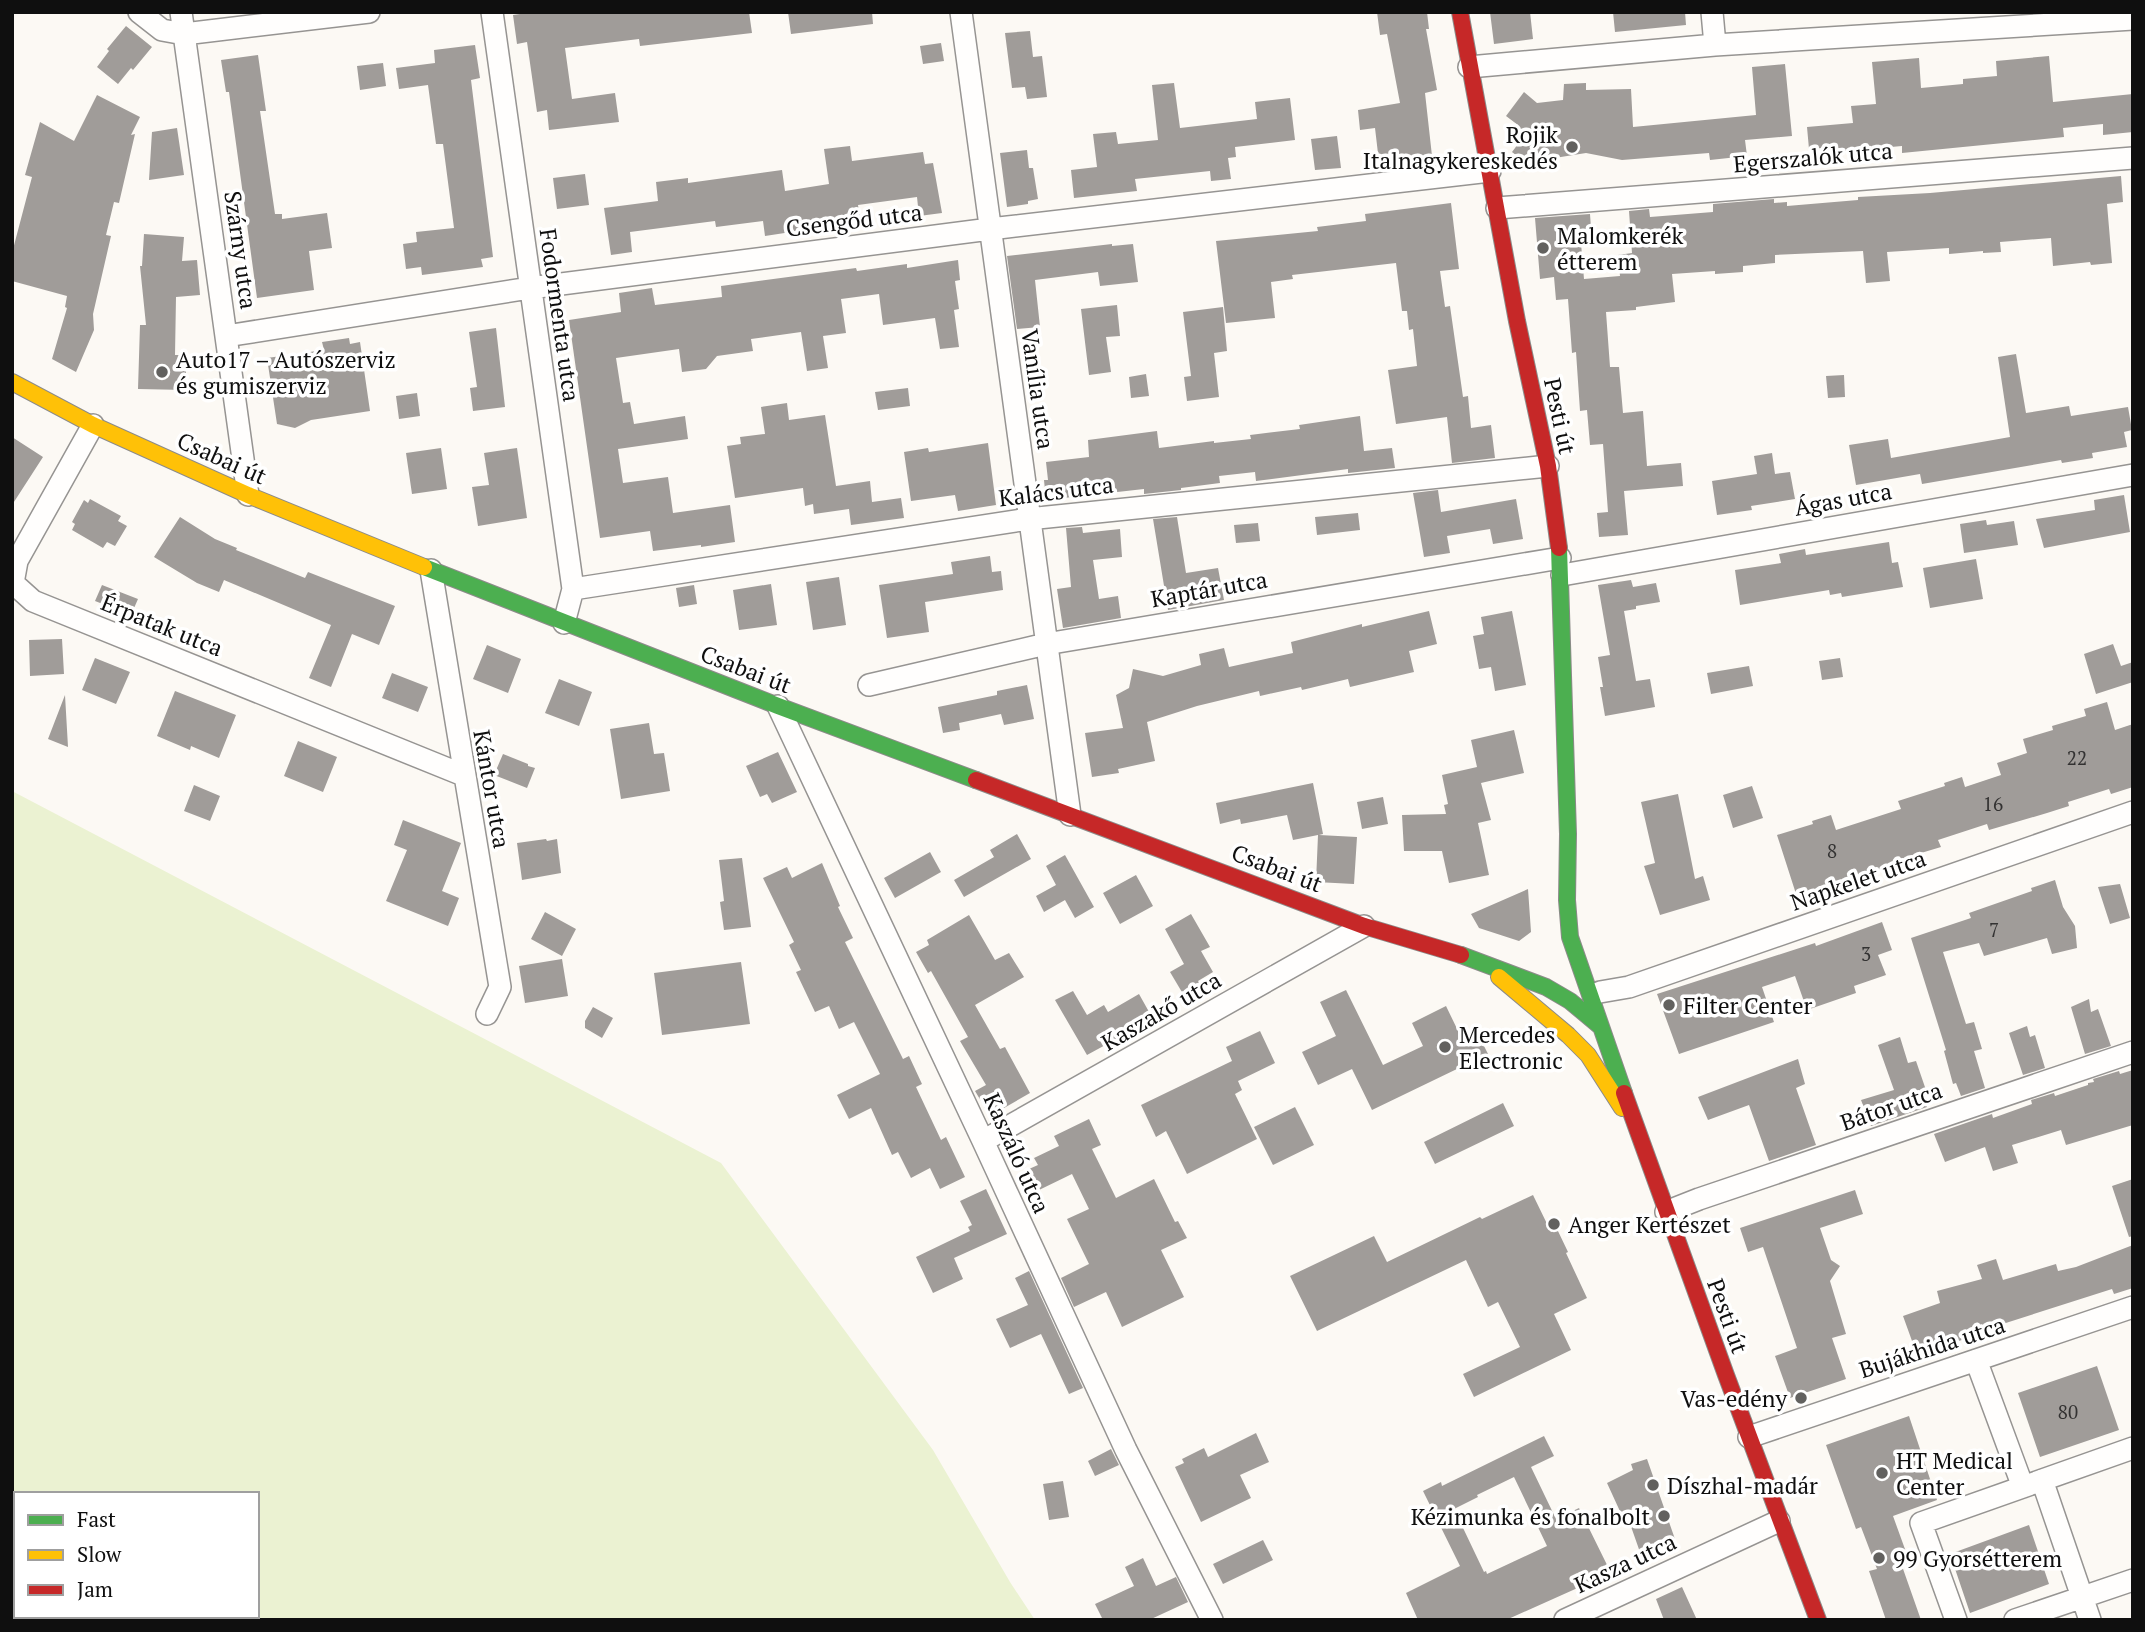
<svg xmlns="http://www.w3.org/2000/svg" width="2145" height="1632" font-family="'PT Serif',serif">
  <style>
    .green { fill: #ebf2d2; fill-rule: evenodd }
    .building { fill: #a09c99; fill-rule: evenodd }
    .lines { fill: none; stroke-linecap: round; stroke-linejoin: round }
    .street-casing { stroke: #969492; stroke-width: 24 }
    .fast-casing { stroke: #8c8b89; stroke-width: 18 }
    .slow-casing { stroke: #8c8b89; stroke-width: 18 }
    .jam-casing { stroke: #8c8b89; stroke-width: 18 }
    .street { stroke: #fffefd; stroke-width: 21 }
    .fast { stroke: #4caf50; stroke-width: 16 }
    .slow { stroke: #ffc107; stroke-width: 16 }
    .jam { stroke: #c62828; stroke-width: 16 }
    .poi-dot { fill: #62615f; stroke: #fff; stroke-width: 2.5 }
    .labels { text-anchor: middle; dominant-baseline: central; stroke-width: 7; stroke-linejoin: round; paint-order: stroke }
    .number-label { font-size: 19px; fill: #333232 }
    .poi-label { font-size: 23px; fill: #0f0f0f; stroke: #fff; text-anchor: start }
    .street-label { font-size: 23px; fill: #0f0f0f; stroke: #fff }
  </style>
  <rect width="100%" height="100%" fill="#fcf9f4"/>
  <path class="green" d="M12,791L721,1163L933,1450L1010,1582L1035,1620H12ZM16,1494H257V1616H16Z"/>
  <path class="building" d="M534,12H749L752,33L640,46L639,39L565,48L572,99L615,93L619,122L549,130L547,110L537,112L527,42L517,44L513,15Z
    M788,12H872L873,24L791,34Z
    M1377,12H1427L1429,29H1426L1437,90L1425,93L1432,156L1379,162L1375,128L1360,130L1358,110L1400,103L1387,34L1380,35Z
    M1490,12H1530L1533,39L1494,44Z
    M1613,12H1685L1686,25L1615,32Z
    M126,26L152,47L133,70L131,68L118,84L97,67L109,51L107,49Z
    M1030,31L1033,57L1042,56L1047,97L1027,99L1025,87L1012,88L1005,33Z
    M941,43L944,61L923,64L920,46Z
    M475,45L480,78L471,80L493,257L481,259L483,267L422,275L421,267L406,269L403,244L417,242L416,232L454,228L443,144H436L428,85L399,89L396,68L435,63L434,50Z
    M258,55L266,111H260L275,214H282V219L327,213L332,248L309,251L314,290L257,298L229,92H226L221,60Z
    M2049,56L2053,102L2133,94V132L2103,135V124L2063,128L2064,137L1902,153V146L1835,152V147L1809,149L1807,127L1853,123L1851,106L1876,104L1872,62L1919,58L1921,88L1963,84V79L1997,76L1996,61Z
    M383,63L386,86L360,90L357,66Z
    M1785,64L1792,136L1745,140L1747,156L1710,160L1709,153L1622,160L1586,153L1542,160L1535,170L1512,152L1521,140L1518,125L1506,116L1524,92L1537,103L1563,100L1564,84L1586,83V90L1631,89L1633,127L1756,115L1752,67Z
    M1174,83L1180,128L1257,119L1255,102L1290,98L1295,140L1235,147L1236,157L1228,158L1231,179L1211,181L1210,171L1135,179L1137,191L1074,198L1071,170L1097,167L1093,134L1116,132L1118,144L1158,140L1152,85Z
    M97,95L140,117L131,135L135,134L119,203L114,202L106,235L111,236L93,314L94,330L76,372L52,359L67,308L65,307L67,296L12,281V253L32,177L25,175L40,122L74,141Z
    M177,128L184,175L149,180L152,132Z
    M1337,136L1341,168L1315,170L1311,139Z
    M850,146L852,161L923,152L925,164L933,163L942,213L919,216L917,197L858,205L860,218L837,221V225L765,236L763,221L716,227L715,221L630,232L632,252L611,255L604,208L658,201L656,182L688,178V183L782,170L785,191L829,184L824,149Z
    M1027,150L1029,168H1033L1038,199L1028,201V204L1007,207L1000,153Z
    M585,174L589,205L557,209L553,178Z
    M2121,176L2123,202L2107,204L2112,263L2091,265L2090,262L2053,266L2051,238L2000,242L2001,252L1983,253V251L1949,254V248L1887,252L1890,281L1866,283L1863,251L1775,255V263L1743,266V272L1715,274V271L1672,274L1675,302L1636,307V310L1606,312L1610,367H1619L1623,413L1643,411L1647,466L1681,463L1683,486L1624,491L1628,535L1599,537L1597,513L1608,512L1603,444L1590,445L1587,410L1580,411L1576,352L1572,353L1568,299L1556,300L1554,277L1540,279L1535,218L1590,214L1592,242L1581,243L1584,279L1620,276L1618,255L1632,253L1629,211L1649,209L1650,217L1713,212V204L1774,199V203L1787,202V206L1858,200V197L1930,193Z
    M1451,203L1459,269L1440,271L1445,307L1450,306L1463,397L1468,396L1471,428L1491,425L1495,458L1452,463L1447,417L1396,424L1388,370L1417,366L1413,329L1409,330L1407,311H1402L1396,263L1292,275L1293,279L1271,282L1275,318L1226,323L1216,241L1318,231L1317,227L1366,221L1365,214Z
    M144,234L184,237L182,261L197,260L200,295L176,297L175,355H186V390L138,389L140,325H146L140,266H142Z
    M1112,244V246L1133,244L1138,282L1100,286L1098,272L1035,280L1040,327L1017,329L1007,256Z
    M958,260L960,280L955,281L959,309L954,310L959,347L940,349L935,318L883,325L879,294L841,299L846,333L823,336L828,368L807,371L801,332L751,339L753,351L717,356L706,369L682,372L679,349L616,358L623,403L630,402L634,424L685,416L688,439L618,449L623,483L668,477L673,513L730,505L735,542L701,547V545L653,551L650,531L600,538L569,320L621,312L619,293L652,288L655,305L722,297L721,286L856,268L857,271L907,264V268Z
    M1117,305L1120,336L1106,337L1111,372L1089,375L1081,309Z
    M1223,307L1227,351L1214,353L1219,397L1187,401L1184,377L1191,376L1183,312Z
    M496,328L505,407L473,411L470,388L477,387L469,332Z
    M349,338L350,344L360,342L370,411L311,420L295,428L277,424L267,358L324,350L322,342Z
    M2016,354L2026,413L2069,406L2071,416L2128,407L2132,430L2124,432L2127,447L2092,453L2093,458L2062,463L2061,460L1922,484L1920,474L1856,485L1849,445L1888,439L1891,458L2010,437L1998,357Z
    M1146,374L1149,396L1131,398L1129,377Z
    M1844,375L1845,397L1828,398L1826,376Z
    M908,388L910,406L878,410L875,392Z
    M417,393L420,416L399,419L396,396Z
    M787,403L789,420L825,415L836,486L870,481L872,502L901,498L904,518L851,525L849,509L814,514L813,504L805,506L803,488L735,498L727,446L741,444L740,437L765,434L761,407Z
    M1360,416L1364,451L1392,448L1395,468L1348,473V469L1256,481L1255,472L1219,476L1220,483L1181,488V490L1144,494V489L1046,500L1044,480H1048L1046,462L1089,457L1088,440L1157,431L1159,448L1214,441V443L1251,439L1250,435L1300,429L1299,425Z
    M12,437L43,457L12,505Z
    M988,443L996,505L958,511L955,495L911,501L904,452L928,448L929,452Z
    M441,448L447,489L412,494L406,453Z
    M517,448L527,518L478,526L472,487L489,485L484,453Z
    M1772,453L1775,474L1790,472L1795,499L1751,506L1752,510L1717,515L1712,481L1757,474L1754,456Z
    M1438,490L1441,512L1516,499L1523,539L1493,544L1490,529L1447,536L1450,553L1424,557L1413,493Z
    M2124,495L2130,532L2044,548L2036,519L2095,510L2094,500Z
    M90,499L121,516L118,521L127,526L115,546L107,542L103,548L72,530L75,524L72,522L84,500L88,503Z
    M1358,513L1360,530L1317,535L1315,517Z
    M180,517L215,539L237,548L236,550L305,578L308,572L395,606L379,645L352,634L331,687L309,678L331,625L224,580L219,592L197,583L154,557Z
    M1177,517L1186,573L1218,568L1224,600L1168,610L1153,519Z
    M1986,520L1987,525L2014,521L2018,545L1964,553L1960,524Z
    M1258,523L1260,541L1236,543L1234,525Z
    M1082,527L1083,533L1120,529L1122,557L1093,560L1099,599L1118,596L1121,618L1063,628L1057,589L1071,587L1066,528Z
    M1889,542L1892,563L1898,562L1903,587L1842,597L1841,593L1830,595L1829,590L1740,605L1735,570L1781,563L1779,554L1805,549L1806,555Z
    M990,556L992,572L1001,571L1003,590L925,602L929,632L887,638L879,585L953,574L951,562Z
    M1976,559L1983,599L1930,608L1923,568Z
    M839,577L846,625L813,630L806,582Z
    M1631,580L1633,587L1656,583L1660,602L1636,606V609L1624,611L1636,681L1650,679L1655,707L1605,716L1600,687H1603L1598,657L1610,655L1598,585Z
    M771,584L777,625L739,630L733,590Z
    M102,585L138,599L131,615L95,601Z
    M694,585L697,604L679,607L676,588Z
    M1429,611L1437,644L1409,651L1414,672L1350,687L1348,679L1302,690L1301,687L1260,696L1259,691L1197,706L1147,722L1155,761L1118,769L1119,773L1092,777L1085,733L1123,728L1116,695L1129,688L1133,669L1163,676L1201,665L1199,654L1224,648L1229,667L1293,653L1291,642L1362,624V627Z
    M1512,611L1526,685L1495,691L1491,667L1479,669L1473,636L1484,634L1481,617Z
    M62,639L64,674L30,676L29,640Z
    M2113,644L2121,666L2133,662V682L2096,694L2084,654Z
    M487,645L521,659L508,693L473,679Z
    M95,658L130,672L116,704L82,690Z
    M1840,658L1843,677L1822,680L1819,661Z
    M1749,666L1753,686L1711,694L1707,673Z
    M392,673L428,687L418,712L382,698Z
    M559,679L592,692L579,726L545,713Z
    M1027,685L1034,719L1004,725L1001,714L959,723L960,730L943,733L938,707L997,695V691Z
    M175,691L236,715L219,758L191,746L190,750L157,736Z
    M65,695L68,747L48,739Z
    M2107,702L2115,730L2133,724V787L2111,794L2109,789L2068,802L2069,806L2047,813L1989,830L1987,824L1938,840L1941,847L1891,862L1892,865L1797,897L1777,835L1813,824L1812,821L1831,815L1836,830L1901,809L1898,801L1945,786L1944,783L1962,777L1965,787L2001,775L1997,763L2027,753L2023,739L2053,730L2052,726L2086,716L2084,709Z
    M649,723L654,754L664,753L670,791L621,799L610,729Z
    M1514,730L1524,773L1481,783L1491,820L1478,823L1489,875L1449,883L1442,851H1404L1402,815L1446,814L1444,805L1448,804L1442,775L1477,767L1471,740Z
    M298,741L337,757L323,792L284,776Z
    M778,752L797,792L772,803L767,794L760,797L746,766Z
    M503,754L528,764V766L535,768L527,788L494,775Z
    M1313,783L1323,834L1319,835L1357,837L1354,884L1316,882L1318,835L1293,840L1287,815L1241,824L1240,819L1220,824L1216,803Z
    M194,785L220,796L210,821L184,811Z
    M1752,786L1763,818L1733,828L1723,795Z
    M1678,794L1695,879L1703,876L1710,900L1660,915L1644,866L1655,863L1641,802Z
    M1383,797L1388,824L1362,829L1357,802Z
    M403,820L461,843L442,891L459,898L448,926L386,901L407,850L394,845Z
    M1017,834L1031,859L964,897L954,880L994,857L990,850Z
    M546,839L547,841L557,839L561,873L522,880L517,843Z
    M930,852L941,872L895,898L884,878Z
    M1065,855L1094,907L1075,918L1065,900L1044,912L1036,896L1056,885L1046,866Z
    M742,858L751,927L724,930L720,902L724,901L719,860Z
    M822,863L840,906L838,907L853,938L845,942L903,1059L909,1056L922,1084L916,1087L941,1140L946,1137L965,1177L940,1189L930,1168L911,1178L898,1152L892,1155L871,1108L849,1119L837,1095L880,1074L854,1022L839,1029L829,1006L815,1012L796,972L801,970L789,945L794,942L763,878L787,867L792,878Z
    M1136,875L1153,906L1120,924L1103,893Z
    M2055,880L2063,907L2075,926L2077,948L2052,954L2047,938L1984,956L1979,943L1943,952L1966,1024L1974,1022L1982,1049L1974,1051L1985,1088L1961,1096L1956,1083L1953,1084L1944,1051L1946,1050L1911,938L1971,918L1969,913L2032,891L2031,888Z
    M2120,884L2130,918L2110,924L2098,887Z
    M1528,889L1531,932L1519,941L1479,928L1471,914Z
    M545,912L576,929L562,956L531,939Z
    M1191,914L1210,947L1201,951L1213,972L1198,981L1206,995L1189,1004L1170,972L1184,964L1165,929Z
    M969,915L995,960L1009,953L1024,977L975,1005L1000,1049L1005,1047L1030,1093L990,1116L975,1091L986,1085L960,1041L968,1037L931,971L928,973L916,952L929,945L927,940Z
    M1882,922L1892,950L1878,955L1886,975L1854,986L1856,993L1807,1010L1795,976L1762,987L1774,1022L1679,1054L1657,994L1815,943L1816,946Z
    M562,959L568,996L525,1003L519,966Z
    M741,962L750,1024L662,1035L654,973Z
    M1346,990L1383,1065L1423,1046L1412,1023L1446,1006L1461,1037L1476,1030L1488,1054L1372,1110L1352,1069L1318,1085L1302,1052L1336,1036L1320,1002Z
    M1073,991L1087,1015L1104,1005L1108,1012L1139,994L1153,1019L1087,1055L1055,1000Z
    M2089,999L2091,1012L2098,1009L2111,1046L2085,1054L2071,1007Z
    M593,1007L613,1018L602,1038L585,1028V1021Z
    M2027,1026L2030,1037L2035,1035L2045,1068L2023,1075L2009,1033Z
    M1260,1031L1275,1063L1238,1081L1242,1090L1235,1094L1257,1139L1187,1174L1166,1131L1156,1137L1141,1105L1232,1061L1226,1047Z
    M1900,1037L1908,1063L1916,1061L1927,1093L1923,1094L1927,1107L1871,1126L1861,1100L1894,1090L1878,1045Z
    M1798,1059L1805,1084L1796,1088L1816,1145L1769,1161L1749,1105L1708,1120L1698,1097Z
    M2133,1070V1125L2066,1145L2061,1130L2012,1145L2018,1163L1993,1171L1985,1147L1945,1162L1934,1134L1992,1114L1993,1118L2032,1104L2031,1100L2054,1093L2055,1096L2088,1085V1083L2094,1082L2093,1079L2119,1071L2120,1074Z
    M1503,1103L1514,1126L1435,1164L1424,1142Z
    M1295,1107L1314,1145L1273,1165L1254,1127Z
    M1089,1119L1101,1145L1092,1149L1116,1198L1154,1179L1175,1222L1178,1221L1187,1238L1161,1250L1184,1297L1122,1327L1106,1292L1074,1307L1061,1278L1089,1264L1067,1219L1089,1209L1072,1174L1039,1190L1029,1169L1038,1165L1034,1158L1059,1146L1054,1136Z
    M2133,1179V1236L2129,1237L2112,1186Z
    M986,1189L1007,1234L954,1258L963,1279L933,1293L916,1257L970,1231L968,1227L972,1225L960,1201Z
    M1855,1190L1863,1214L1820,1228L1831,1260L1840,1266L1830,1281L1846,1334L1832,1338L1846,1379L1790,1398L1775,1356L1797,1348L1763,1247L1748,1252L1740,1228Z
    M1533,1195L1551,1232L1557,1229L1568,1252L1566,1253L1587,1298L1554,1314L1571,1350L1474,1397L1463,1374L1520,1347L1498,1302L1488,1307L1466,1260L1317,1331L1290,1276L1374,1236L1387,1262L1480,1217L1482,1219Z
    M2133,1245V1288L2114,1294L2112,1289L1987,1329L1988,1333L1951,1343L1950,1340L1916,1352L1903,1316L1940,1303L1937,1291L1982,1279L1977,1265L1996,1259L2003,1280L2056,1264L2058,1271L2076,1267Z
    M1029,1271L1083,1388L1069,1394L1041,1334L1010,1348L996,1319L1028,1305L1015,1278Z
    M2097,1366L2119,1430L2040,1457L2018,1393Z
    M1909,1416L1937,1500L1893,1516L1910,1563L1902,1566L1921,1620H1886L1869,1571L1877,1569L1861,1527L1856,1529L1826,1445Z
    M1256,1433L1269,1462L1240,1475L1251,1498L1201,1522L1175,1467L1184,1463L1182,1459L1204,1448L1208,1457Z
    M1544,1436L1554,1456L1531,1467L1556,1519L1579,1508L1611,1573L1506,1620H1418L1406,1593L1460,1566L1423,1491L1441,1482L1442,1486ZM1514,1477L1547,1546L1487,1574L1486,1571L1484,1572L1454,1509L1478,1497L1477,1495Z
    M1111,1449L1119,1465L1095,1476L1088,1461Z
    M1647,1459L1676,1542L1641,1555L1628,1518L1624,1520L1607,1483L1633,1470L1631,1464Z
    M1063,1481L1069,1517L1049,1520L1043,1484Z
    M2029,1525L2049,1584L1970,1613L1950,1554Z
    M1263,1540L1273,1560L1223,1584L1213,1564Z
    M1143,1558L1156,1586L1176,1577L1188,1602L1149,1620H1103L1095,1604L1134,1586L1125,1567Z
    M1682,1587L1697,1620H1664L1656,1599Z"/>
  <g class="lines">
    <g class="street-casing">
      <path id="street" d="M139,12L162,30L184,34L369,12
        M181,12L248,495
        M492,12L573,589L564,623
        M961,12L1070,815
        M1712,12L1715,45
        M1469,67L1715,45L2133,19
        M1497,208L2133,158
        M226,336L530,288L990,229L1490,171
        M93,425L17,561L13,583L33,601L463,775
        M431,570L500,987L487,1014
        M1562,575L2133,475
        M573,589L1028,519L1548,466
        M869,685L1046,644L1560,558
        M778,706L983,1141L1126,1450L1212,1620
        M1600,992L1629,987L2133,812
        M983,1141L1364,926
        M1666,1212L1699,1199L2133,1052
        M1976,1360L2023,1487
        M1749,1437L2133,1307
        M2042,1480L2090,1620
        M1565,1620L1779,1521
        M1956,1620L1921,1523L2133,1448
        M2015,1620L2133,1580"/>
    </g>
    <g class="fast-casing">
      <path id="fast" d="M1559,548L1568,834L1567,900L1570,937L1624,1093
        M424,567L778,706L976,780
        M1461,955L1546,987L1570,1001L1600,1026"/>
    </g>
    <g class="slow-casing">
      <path id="slow" d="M12,382L93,425L248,495L424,567
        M1499,977L1568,1035L1588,1055L1622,1108"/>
    </g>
    <g class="jam-casing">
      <path id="jam" d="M1460,12L1517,321L1548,466L1559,548
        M976,780L1364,926L1461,955
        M1624,1093L1726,1375L1818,1620"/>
    </g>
    <use href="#street" class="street"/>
    <use href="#fast" class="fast"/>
    <use href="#slow" class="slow"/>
    <use href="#jam" class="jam"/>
  </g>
  <g class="poi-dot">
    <circle cx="1572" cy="147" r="7"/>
    <circle cx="1543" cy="248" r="7"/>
    <circle cx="162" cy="372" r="7"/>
    <circle cx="1669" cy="1005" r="7"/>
    <circle cx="1445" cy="1047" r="7"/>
    <circle cx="1554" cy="1224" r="7"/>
    <circle cx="1801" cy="1398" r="7"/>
    <circle cx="1882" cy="1473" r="7"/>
    <circle cx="1653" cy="1485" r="7"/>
    <circle cx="1664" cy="1516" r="7"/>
    <circle cx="1879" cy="1558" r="7"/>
  </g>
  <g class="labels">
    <g class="number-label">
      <text x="2077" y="757">22</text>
      <text x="1993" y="803">16</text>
      <text x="1832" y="850">8</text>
      <text x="1994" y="929">7</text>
      <text x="1866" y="953">3</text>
      <text x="2068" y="1411">80</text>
    </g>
    <g class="poi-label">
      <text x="1558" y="134" text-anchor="end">Rojik<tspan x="1558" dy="26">Italnagykereskedés</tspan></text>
      <text x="1557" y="235">Malomkerék<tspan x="1557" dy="26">étterem</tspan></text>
      <text x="176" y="359">Auto17 – Autószerviz<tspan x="176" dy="26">és gumiszerviz</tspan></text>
      <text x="1683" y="1005">Filter Center</text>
      <text x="1459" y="1034">Mercedes<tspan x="1459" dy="26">Electronic</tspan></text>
      <text x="1568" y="1224">Anger Kertészet</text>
      <text x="1787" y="1398" text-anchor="end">Vas-edény</text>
      <text x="1896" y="1460">HT Medical<tspan x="1896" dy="26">Center</tspan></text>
      <text x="1667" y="1485">Díszhal-madár</text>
      <text x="1650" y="1516" text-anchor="end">Kézimunka és fonalbolt</text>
      <text x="1893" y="1558">99 Gyorsétterem</text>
    </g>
    <g class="street-label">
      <text transform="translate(1813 157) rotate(-5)">Egerszalók utca</text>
      <text transform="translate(854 220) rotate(-7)">Csengőd utca</text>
      <text transform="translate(241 250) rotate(82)">Szárny utca</text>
      <text transform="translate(560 315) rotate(82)">Fodormenta utca</text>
      <text transform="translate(1038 389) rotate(82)">Vanília utca</text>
      <text transform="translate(1560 416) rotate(78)">Pesti út</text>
      <text transform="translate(222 458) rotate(24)">Csabai út</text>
      <text transform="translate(1056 491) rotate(-7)">Kalács utca</text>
      <text transform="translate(1843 499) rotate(-10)">Ágas utca</text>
      <text transform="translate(1209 589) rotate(-10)">Kaptár utca</text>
      <text transform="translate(162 625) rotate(22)">Érpatak utca</text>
      <text transform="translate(746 669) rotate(21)">Csabai út</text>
      <text transform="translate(492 789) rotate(80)">Kántor utca</text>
      <text transform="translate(1277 868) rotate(21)">Csabai út</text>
      <text transform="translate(1858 880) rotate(-19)">Napkelet utca</text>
      <text transform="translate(1161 1011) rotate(-30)">Kaszakő utca</text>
      <text transform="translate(1891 1106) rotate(-19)">Bátor utca</text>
      <text transform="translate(1017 1153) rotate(66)">Kaszáló utca</text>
      <text transform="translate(1728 1316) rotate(70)">Pesti út</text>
      <text transform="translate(1932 1347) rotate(-18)">Bujákhida utca</text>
      <text transform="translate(1625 1563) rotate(-25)">Kasza utca</text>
    </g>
  </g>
  <rect width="2145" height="1632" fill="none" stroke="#0f0f0f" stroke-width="28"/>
  <rect x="14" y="1492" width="245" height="126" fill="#ffffff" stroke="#9f9f9f" stroke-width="2"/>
  <rect x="28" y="1515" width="35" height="10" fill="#4caf50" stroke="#9f9f9f" stroke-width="2"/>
  <text x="77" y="1527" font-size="21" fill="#0f0f0f">Fast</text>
  <rect x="28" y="1550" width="35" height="10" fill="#ffc107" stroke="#9f9f9f" stroke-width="2"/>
  <text x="77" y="1562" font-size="21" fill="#0f0f0f">Slow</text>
  <rect x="28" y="1585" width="35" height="10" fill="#c62828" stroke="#9f9f9f" stroke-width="2"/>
  <text x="77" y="1597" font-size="21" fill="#0f0f0f">Jam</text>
</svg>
